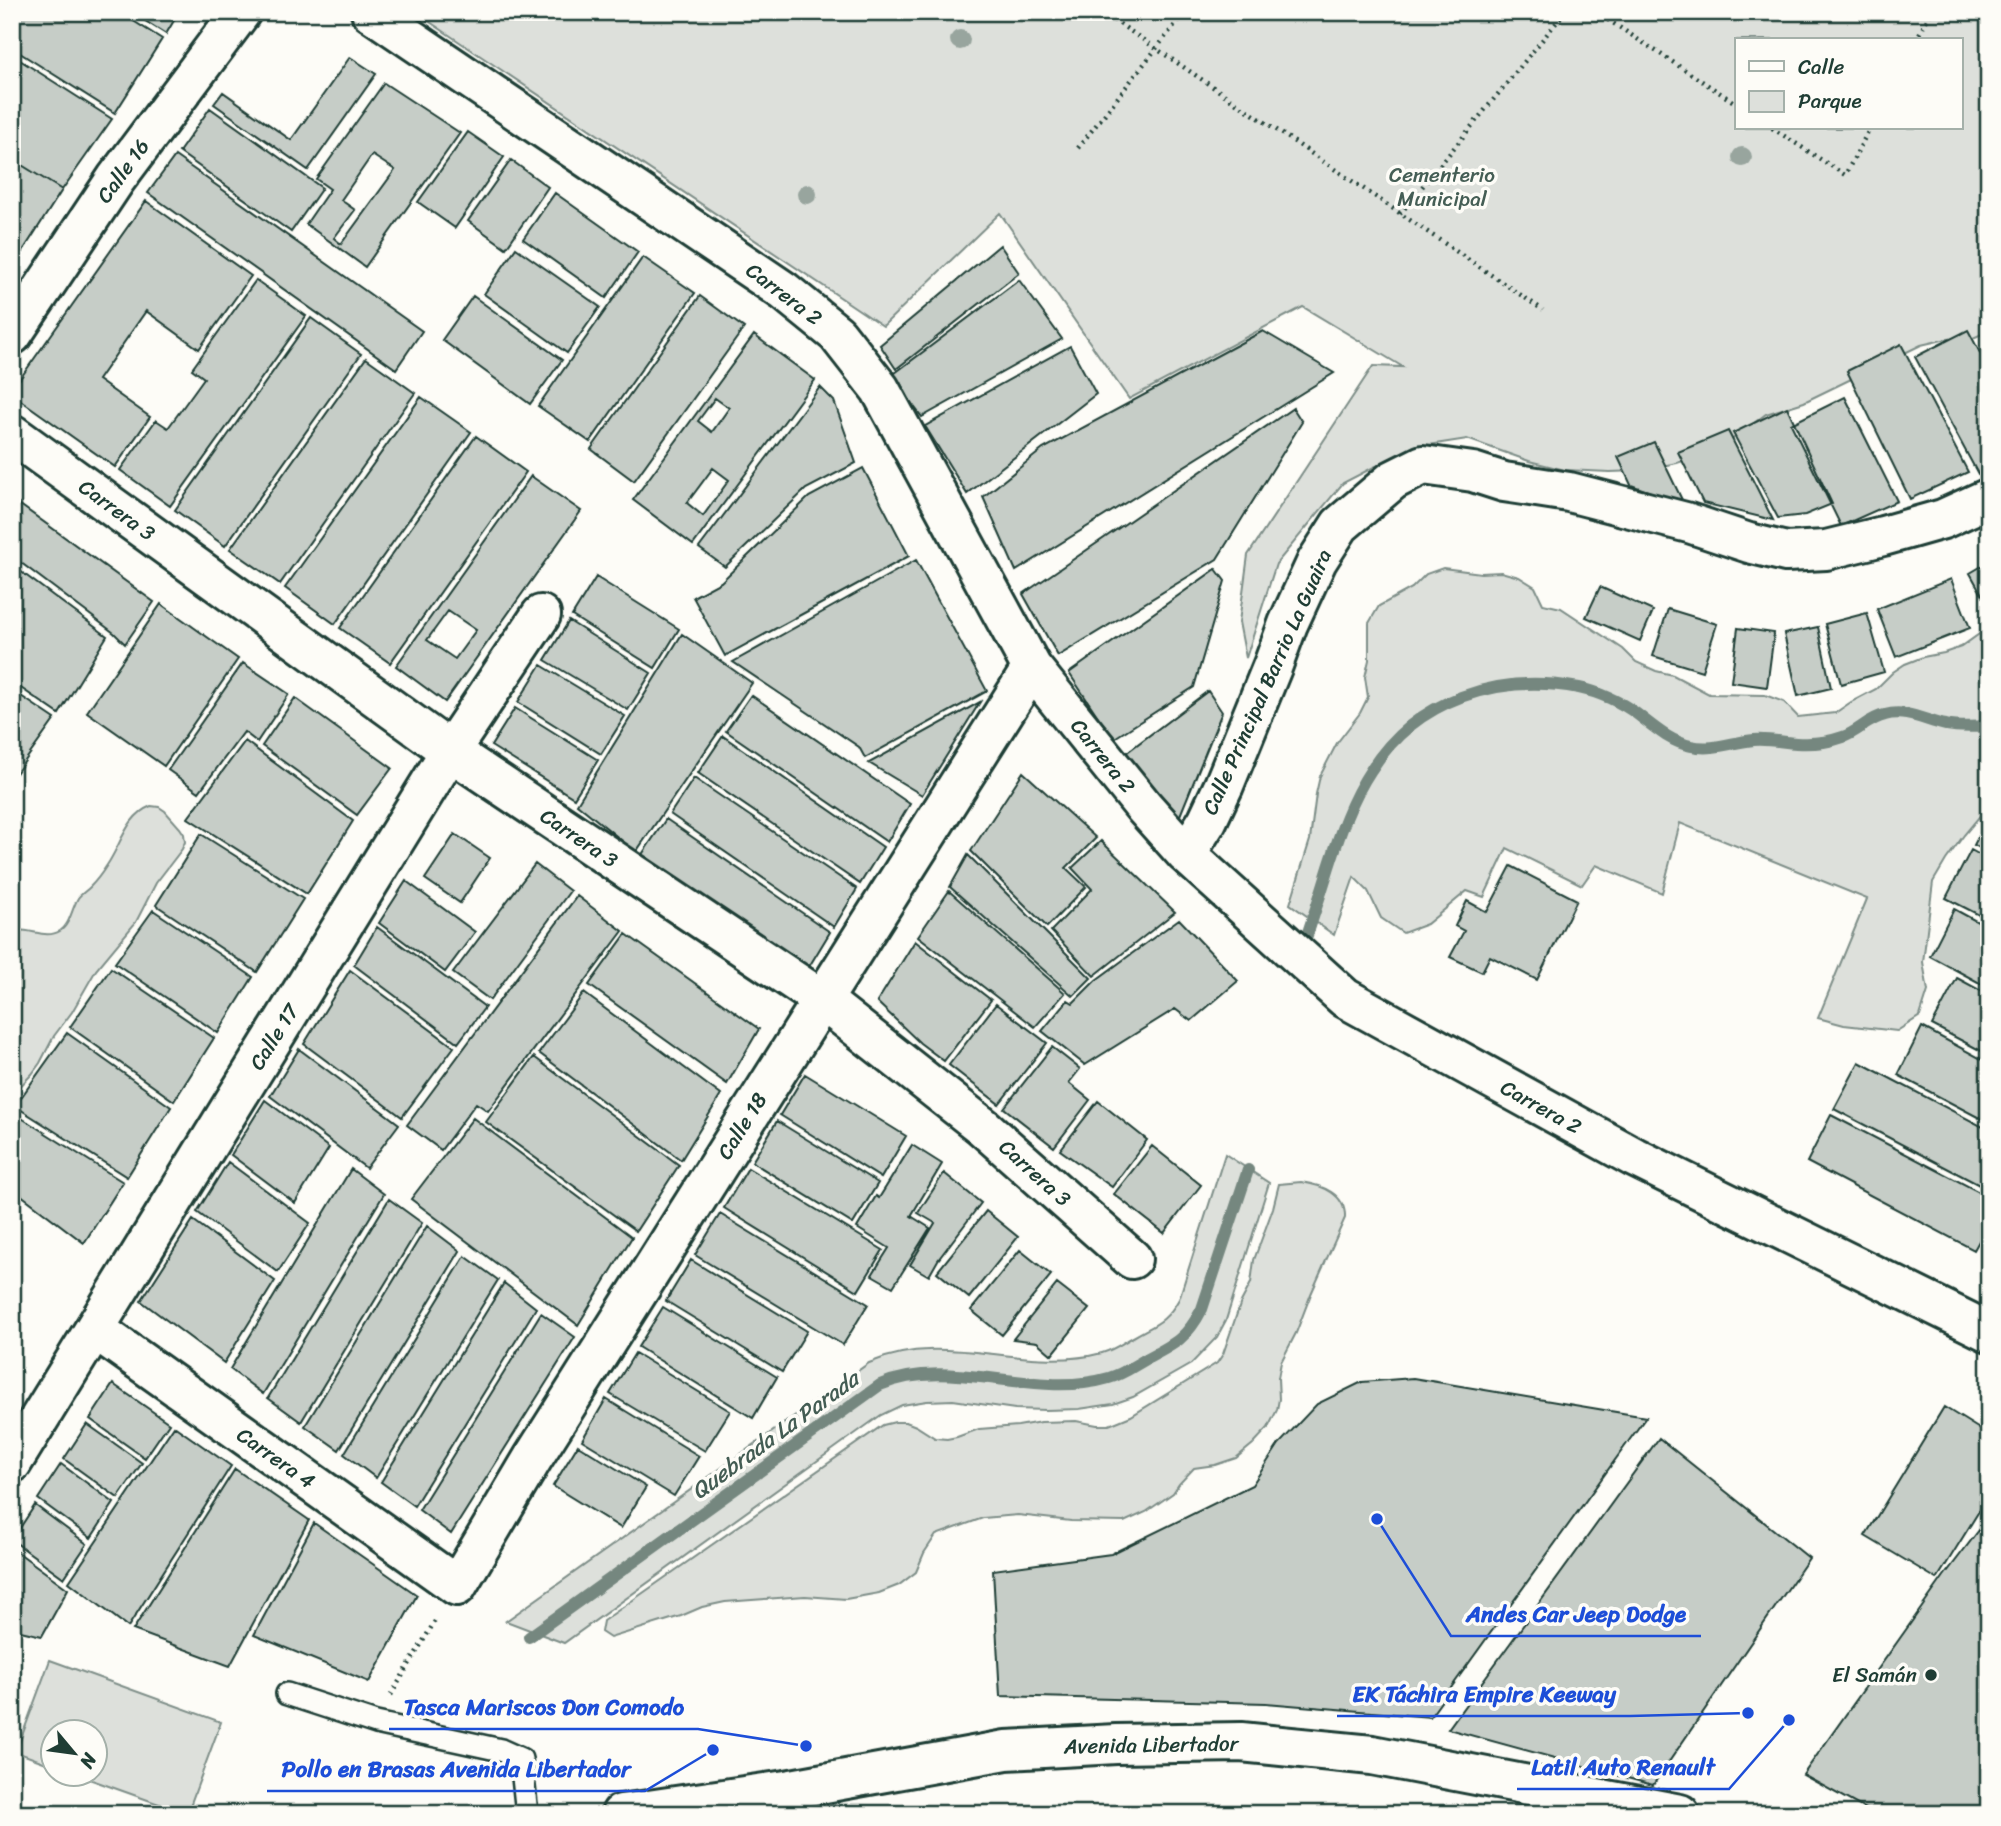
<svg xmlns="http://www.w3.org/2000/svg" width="2001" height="1826" font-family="Sriracha,sans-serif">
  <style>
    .green { fill: #dde0db; stroke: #7e8e88; stroke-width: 2; fill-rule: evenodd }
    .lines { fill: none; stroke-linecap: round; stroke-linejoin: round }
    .stream { stroke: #75877f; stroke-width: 12 }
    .building { fill: #c6cdc7; stroke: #1f3d34; stroke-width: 2; fill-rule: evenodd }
    .lane-casing { stroke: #1f3d34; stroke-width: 26 }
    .street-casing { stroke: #1f3d34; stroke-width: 44 }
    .secondary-casing { stroke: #1f3d34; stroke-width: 44 }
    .path { stroke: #1f3d34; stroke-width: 4.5; stroke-dasharray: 2 5; stroke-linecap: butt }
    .lane { stroke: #fdfcf7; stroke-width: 21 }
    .street { stroke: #fdfcf7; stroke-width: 38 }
    .secondary { stroke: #fdfcf7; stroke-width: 38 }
    .tree { fill: #98a59e }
    .poi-dot { fill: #1f3d34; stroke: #fdfcf7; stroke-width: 2.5 }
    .labels { text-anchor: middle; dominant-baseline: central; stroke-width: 7; stroke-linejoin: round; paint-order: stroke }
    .street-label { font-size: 21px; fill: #1f3d34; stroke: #fdfcf7 }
    .park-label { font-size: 21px; fill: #455e55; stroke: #fdfcf7 }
    .poi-label { font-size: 21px; fill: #1f3d34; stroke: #fdfcf7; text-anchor: end }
    .water-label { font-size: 23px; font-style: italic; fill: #435c53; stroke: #fdfcf7 }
    .leader { fill: none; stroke: #1d4ed8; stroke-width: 2.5 }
    .callout-dot { fill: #1d4ed8; stroke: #fdfcf7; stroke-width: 2.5 }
    .callout-label { font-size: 23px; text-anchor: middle; font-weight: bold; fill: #1d4ed8; stroke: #fdfcf7; stroke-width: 7; stroke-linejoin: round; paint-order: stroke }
  </style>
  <rect width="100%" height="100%" fill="#fdfcf7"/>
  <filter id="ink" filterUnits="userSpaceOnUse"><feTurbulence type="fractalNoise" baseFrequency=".0143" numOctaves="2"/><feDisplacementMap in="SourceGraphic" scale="14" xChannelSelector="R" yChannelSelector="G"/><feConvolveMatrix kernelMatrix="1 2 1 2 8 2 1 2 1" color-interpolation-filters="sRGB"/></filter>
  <g filter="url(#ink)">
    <path class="green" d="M415,12H1989V331L1973,338L1947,339L1921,345L1804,402L1766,414L1721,448L1677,463L1636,471L1610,472L1565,470L1529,461L1467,439L1429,445L1374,467L1343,483L1276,564L1246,658L1239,622L1248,555L1373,366L1403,367L1303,307L1129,399L1000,213L883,326ZM1737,40H1961V128H1737Z
      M1443,568L1481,573L1501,572L1519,577L1535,587L1543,604L1561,608L1623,649L1636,662L1656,671L1673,675L1709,694L1765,695L1784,702L1798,717L1835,713L1851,702L1876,689L1893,672L1905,664L1923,657L1944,653L1961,647L1989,627V805L1964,835L1946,860L1933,882L1923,962L1928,991L1920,1016L1897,1031L1844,1025L1818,1018L1867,899L1680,823L1662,893L1596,865L1582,885L1507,848L1484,897L1467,891L1427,924L1403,933L1381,918L1368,891L1354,877L1334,935L1290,904L1310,840L1316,794L1320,776L1337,743L1360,713L1368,697L1365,677L1369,660V623L1379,606L1412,588L1426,574Z
      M151,806L159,807L165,811L180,828L184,834L185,842L182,849L156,883L136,922L96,970L72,1012L54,1036L40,1063L32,1074L12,1095V931C29,927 45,940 60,931C70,925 72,908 78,898C81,894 86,891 90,887C96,881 102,873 107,865C121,845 126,816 151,806Z
      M1225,1154L1269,1183L1226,1320L1217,1337L1191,1364L1133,1397L1113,1404L1079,1409L1046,1410L1015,1409L953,1400L927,1401L902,1405L881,1415L564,1643L506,1621L869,1363C947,1329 1024,1374 1102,1353C1114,1350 1124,1342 1135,1336C1156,1324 1166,1322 1179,1299Z
      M1301,1182C1322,1185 1346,1194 1345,1218L1311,1294L1296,1333L1281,1362L1278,1378L1279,1399L1277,1410L1268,1428L1253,1444L1236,1458L1215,1465L1194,1468L1179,1484L1173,1493L1146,1512L1124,1522L1071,1521L1018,1515L983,1518L936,1535L924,1553L916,1572L899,1585L879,1593L846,1599L805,1596L725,1602L702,1607L681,1616L610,1638L601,1632L603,1621L883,1425L895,1422H906L916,1426L935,1438L947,1439L957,1437L979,1429L1018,1426L1041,1422L1076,1421L1097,1425H1109L1131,1416L1217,1363L1223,1354L1241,1302L1251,1283L1254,1260L1273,1208L1279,1184Z
      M50,1660L221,1722L187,1814L75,1774L94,1773V1731H52V1765L16,1752Z"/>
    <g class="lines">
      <path class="stream" d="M1301,953C1311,924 1320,896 1329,867C1340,833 1351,800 1371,770C1416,699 1498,673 1579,688C1599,692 1621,702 1637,714C1654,727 1669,741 1691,746C1713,751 1732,742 1754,740C1768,739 1782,742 1796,743C1811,744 1829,742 1843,737C1858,732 1869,718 1885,715C1907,709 1925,721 1946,725C1960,728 1975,727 1989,726
        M529,1637L880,1385C951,1355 1034,1400 1109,1378C1124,1374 1135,1365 1148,1358C1175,1344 1187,1338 1202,1309L1248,1170"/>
    </g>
    <path class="building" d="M12,12H119L162,39L115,113L12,48Z
      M131,12H179L166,34Z
      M12,55L112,119L62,190L12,159Z
      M350,57L376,74L308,170L214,104L223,92L291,140Z
      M384,83L460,133L365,267L306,224L330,189L316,179ZM372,155L395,170L341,244L334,238L355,210L341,200Z
      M210,108L322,188L291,232L179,152Z
      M468,132L504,157L455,228L418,202Z
      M175,156L422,331L396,369L148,193Z
      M12,159L62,190L12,268Z
      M511,160L548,187L506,248L468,221Z
      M555,193L638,252L606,298L523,239Z
      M146,201L251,276L199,349L146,311L98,380L150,417L115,467L12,394V390Z
      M1000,245L1019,273L896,369L880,345Z
      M516,248L600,307L567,353L484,294Z
      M643,257L695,293L590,442L538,406Z
      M256,280L306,316L170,506L120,470L156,420L168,428L204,378L192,369Z
      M1019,280L1062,339L922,417L891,376Z
      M473,296L562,360L530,404L442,340Z
      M700,296L744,328L634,481L591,449Z
      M311,318L361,354L225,546L175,510Z
      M1968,330L1989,370V469L1978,474L1915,357Z
      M1263,331L1334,373L1016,571L983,497L1043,449Z
      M754,335L815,380L693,545L633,500ZM715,398L729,408L712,432L698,421ZM713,468L729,480L703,516L687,503Z
      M1901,344L1968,472L1910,499L1847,371Z
      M1070,346L1096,394L967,494L925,426Z
      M366,358L415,393L280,584L230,549Z
      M820,387L834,401L856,463L806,489L725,567L699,548Z
      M421,397L471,432L335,624L285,588Z
      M1845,397L1897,501L1841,526L1791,424Z
      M1787,407L1832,504L1805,515L1778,518L1733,433Z
      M1293,408L1302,422L1217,559L1058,656L1023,594Z
      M1728,431L1773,520L1703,503L1678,452Z
      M476,436L526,472L390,663L340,628Z
      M1654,442L1684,504L1631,485L1618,457Z
      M863,468L909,556L725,656L693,597L721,582L809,497Z
      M531,476L581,511L445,702L396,666ZM448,611L476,630L455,659L427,640Z
      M12,499L154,602L125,644L114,633L12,556Z
      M916,560L987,691L865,758L859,747L733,662Z
      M1989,562V607L1970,573Z
      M12,565L107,636L59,714L12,682Z
      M1216,569L1225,581L1194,687L1113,739L1069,673Z
      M596,577L679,629L655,668L572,616Z
      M1951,579L1970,628L1896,657L1877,609Z
      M1600,587L1653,611L1640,641L1586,617Z
      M161,604L238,659L164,766L87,712Z
      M1668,609L1717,624L1702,671L1653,656Z
      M1867,613L1884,672L1841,684L1825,624Z
      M569,621L651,673L628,710L545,660Z
      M1818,627L1831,688L1798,696L1784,634Z
      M1738,628L1774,633L1767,687L1731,682Z
      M682,634L752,683L636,852L577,804Z
      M243,663L289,694L257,742L244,732L199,792L168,770Z
      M541,665L625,716L601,754L518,702Z
      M12,690L55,719L12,779Z
      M1208,691L1222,712L1179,818L1126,753Z
      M751,695L910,804L887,842L726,731Z
      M295,698L392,768L357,815L262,746Z
      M980,702L922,795L869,763Z
      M515,708L598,760L574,798L491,746Z
      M723,736L883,847L860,884L698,773Z
      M245,741L353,821L307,894L188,818Z
      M1023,772L1096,838L1066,868L1086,887L1047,927L971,851Z
      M694,778L857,889L834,927L670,814Z
      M1989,816V852L1974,845Z
      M666,819L830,932L807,970L641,856Z
      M201,834L303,899L257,972L156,905Z
      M455,834L490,858L460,903L425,879Z
      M1101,841L1175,912L1094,976L1051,931L1092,889L1072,868Z
      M1971,850L1989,860V920L1946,898Z
      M968,855L1091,978L1073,996L950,887Z
      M535,864L570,891L490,1000L453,973Z
      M1511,866L1577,900L1537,980L1490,956L1482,972L1450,957L1464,931L1455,926L1467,901L1487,912Z
      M406,881L475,932L445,972L379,923Z
      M949,891L1065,993L1035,1027L918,936Z
      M577,896L623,931L488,1111L476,1103L441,1150L407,1125Z
      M1954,909L1989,928V988L1930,956Z
      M153,910L253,977L218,1033L115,963Z
      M1179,919L1238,981L1191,1021L1175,1009L1085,1065L1042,1031L1068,1000L1073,1003L1096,980Z
      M377,927L485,1007L458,1043L354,965Z
      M626,934L759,1029L727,1084L589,985Z
      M915,941L991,1000L944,1061L920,1043L877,1002Z
      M111,968L214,1038L174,1101L70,1027Z
      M350,970L454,1047L402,1117L304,1044Z
      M1957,978L1989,995V1055L1932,1025Z
      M584,993L721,1095L681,1160L539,1053Z
      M996,1004L1047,1043L999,1104L949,1065Z
      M1922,1027L1989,1063V1123L1898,1075Z
      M67,1033L171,1107L127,1177L15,1106Z
      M1052,1047L1080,1069L1069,1083L1090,1100L1054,1147L1004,1108Z
      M299,1049L399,1124L366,1168L270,1096Z
      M534,1057L679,1165L636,1231L486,1122Z
      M1859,1062L1989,1130V1190L1834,1109Z
      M805,1074L906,1136L881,1178L780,1115Z
      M265,1100L329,1148L295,1203L231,1155Z
      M1098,1101L1147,1140L1112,1187L1060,1150Z
      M12,1112L123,1182L84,1243L12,1188Z
      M1831,1115L1989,1197V1223L1974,1250L1807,1162Z
      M473,1118L632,1237L578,1325L411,1199Z
      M777,1121L878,1183L853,1224L752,1162Z
      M912,1145L942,1164L911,1216L930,1228L893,1287L872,1275L889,1248L857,1228L876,1196L879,1198Z
      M1152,1146L1201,1185L1164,1233L1114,1194Z
      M228,1162L310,1223L278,1272L197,1212Z
      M748,1168L883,1250L858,1291L724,1208Z
      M351,1169L384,1194L263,1394L230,1369Z
      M944,1173L981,1203L938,1260L929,1276L910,1265L935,1223L918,1213Z
      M389,1199L422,1223L301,1422L268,1398Z
      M986,1211L1018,1237L969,1298L937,1272Z
      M720,1214L868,1304L843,1345L695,1255Z
      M193,1220L275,1281L224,1363L141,1301Z
      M427,1226L460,1251L339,1450L305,1426Z
      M1020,1250L1051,1275L1002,1335L971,1310Z
      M465,1256L498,1280L376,1478L344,1454Z
      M691,1260L807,1331L782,1372L666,1301Z
      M504,1283L536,1308L414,1506L381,1482Z
      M1057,1284L1089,1309L1052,1355L1037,1342L1013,1339Z
      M663,1307L777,1377L753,1418L638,1347Z
      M541,1313L575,1337L451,1534L419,1510Z
      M635,1353L730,1411L705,1451L610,1394Z
      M1413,1378L1646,1417L1430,1717L1266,1703L1000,1696L993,1570L1111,1554L1252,1485L1279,1444L1317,1404L1362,1382Z
      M113,1384L169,1423L145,1458L90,1419Z
      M606,1399L699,1456L674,1496L582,1440Z
      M1944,1407L1989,1435V1495L1937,1579L1865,1536Z
      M87,1424L142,1463L118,1498L64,1459Z
      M174,1426L231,1466L128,1627L69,1582Z
      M1659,1438L1809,1558L1653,1785L1448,1729Z
      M578,1445L646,1487L621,1528L553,1486Z
      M61,1464L114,1503L91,1538L38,1499Z
      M235,1469L309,1520L230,1666L133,1630Z
      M35,1505L87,1544L64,1578L12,1540Z
      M1989,1517V1814H1982L1979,1812L1977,1814H1874L1803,1775L1944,1576Z
      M314,1523L417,1595L369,1682L254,1635Z
      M12,1548L68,1589L42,1636L12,1629Z"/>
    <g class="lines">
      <g class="lane-casing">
        <path id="lane" d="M287,1694L376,1723L501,1750L521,1759L527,1814"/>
      </g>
      <g class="street-casing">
        <path id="street" d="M371,12L784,291L837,334L880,389L1032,668L1144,807L1186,854L1345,998L1634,1157L1989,1332
          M12,335L116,179L241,12
          M12,434L450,751L821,999L982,1126L1132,1259
          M1186,854L1207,821L1224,785L1273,665L1288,624L1317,561L1340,525L1393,480L1423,465L1473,472L1504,482L1569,492L1689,523L1749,543L1786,552L1826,550L1883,536L1943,519L1989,498
          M95,1329L457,1586L533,1458L1032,668
          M12,1463L450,751L541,615"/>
      </g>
      <g class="secondary-casing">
        <path id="secondary" d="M621,1814L786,1790L1006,1750L1116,1744L1241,1742L1372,1755L1680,1814"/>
      </g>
      <path class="path" d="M1102,12L1543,310
        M1596,12L1737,104
        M1916,40L1931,12
        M1772,128L1845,175L1870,128
        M1078,148L1185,12
        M1400,214L1565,12
        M391,1695L435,1621"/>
      <use href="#lane" class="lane"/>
      <use href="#street" class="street"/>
      <use href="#secondary" class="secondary"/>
    </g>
    <g class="tree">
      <circle cx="960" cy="40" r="10"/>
      <circle cx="1742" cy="157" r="10"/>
      <circle cx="807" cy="194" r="10"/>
    </g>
  </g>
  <circle class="poi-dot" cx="1931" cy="1675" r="7"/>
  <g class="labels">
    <g class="street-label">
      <text transform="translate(123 171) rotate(-54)">Calle 16</text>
      <text transform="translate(784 294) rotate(37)">Carrera 2</text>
      <text transform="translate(117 510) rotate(36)">Carrera 3</text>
      <text transform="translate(1267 682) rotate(-66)">Calle Principal Barrio La Guaira</text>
      <text transform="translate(1103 756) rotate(51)">Carrera 2</text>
      <text transform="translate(579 838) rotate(34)">Carrera 3</text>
      <text transform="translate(274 1037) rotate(-58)">Calle 17</text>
      <text transform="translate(1541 1107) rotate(29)">Carrera 2</text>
      <text transform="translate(742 1126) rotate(-58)">Calle 18</text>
      <text transform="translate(1035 1173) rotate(42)">Carrera 3</text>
      <text transform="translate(276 1458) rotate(35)">Carrera 4</text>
      <text transform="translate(1151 1745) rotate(-1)">Avenida Libertador</text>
    </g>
    <g class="park-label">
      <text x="1442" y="175">Cementerio<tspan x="1442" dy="24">Municipal</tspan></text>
    </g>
    <g class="poi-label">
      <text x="1917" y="1675">El Samán</text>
    </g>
    <g class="water-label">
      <text transform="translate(775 1435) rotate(-36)">Quebrada La Parada</text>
    </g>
  </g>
  <path class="leader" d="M1377 1519L1451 1636H1701M1748 1713L1630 1716H1337M806 1746L698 1729H389M1789 1720L1729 1789H1517M713 1750L645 1791H267"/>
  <g class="callout-dot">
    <circle cx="1377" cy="1519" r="7"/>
    <circle cx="1748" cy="1713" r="7"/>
    <circle cx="806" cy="1746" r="7"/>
    <circle cx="1789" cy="1720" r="7"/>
    <circle cx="713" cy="1750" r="7"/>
  </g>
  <g class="callout-label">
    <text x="1576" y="1622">Andes Car Jeep Dodge</text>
    <text x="1484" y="1702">EK Táchira Empire Keeway</text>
    <text x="544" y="1715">Tasca Mariscos Don Comodo</text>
    <text x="1623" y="1775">Latil Auto Renault</text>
    <text x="456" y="1777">Pollo en Brasas Avenida Libertador</text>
  </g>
  <rect width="2001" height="1826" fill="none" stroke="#fdfcf7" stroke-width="42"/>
  <rect x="21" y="21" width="1959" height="1784" fill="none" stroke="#1f3d34" stroke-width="2.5" filter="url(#ink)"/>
  <rect x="1735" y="38" width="228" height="91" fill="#fdfcf7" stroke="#a4b0a9" stroke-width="2"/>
  <rect x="1749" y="61" width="35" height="10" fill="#fdfcf7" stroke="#a4b0a9" stroke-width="2"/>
  <text x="1798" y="74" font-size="21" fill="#1f3d34">Calle</text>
  <rect x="1749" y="91" width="35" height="21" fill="#dde0db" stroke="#a4b0a9" stroke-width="2"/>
  <text x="1798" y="108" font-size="21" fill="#1f3d34">Parque</text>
  <g transform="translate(74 1753) rotate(119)"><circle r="33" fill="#fdfcf7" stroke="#a4b0a9" stroke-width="2"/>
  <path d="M0-5L12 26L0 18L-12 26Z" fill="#1f3d34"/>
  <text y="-10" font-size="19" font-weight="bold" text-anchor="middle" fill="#1f3d34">N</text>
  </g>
</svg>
